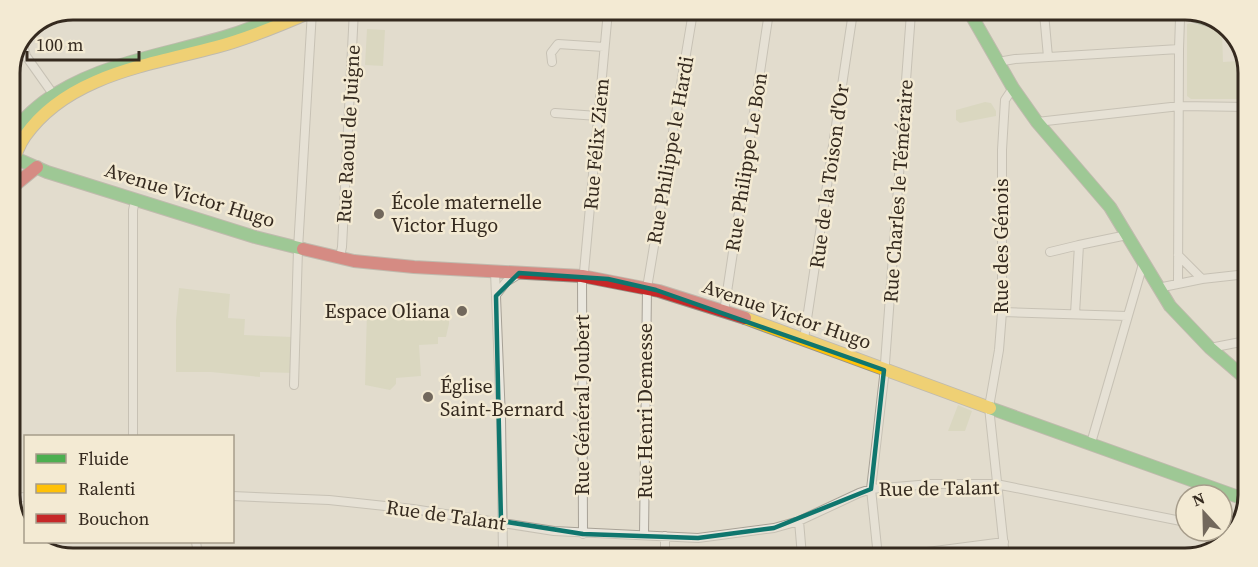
<svg xmlns="http://www.w3.org/2000/svg" width="1258" height="567" font-family="'Source Serif 4',serif">
  <style>
    .green { fill: #d0d1b0 }
    .lines { fill: none; stroke-linecap: round; stroke-linejoin: round }
    .street-casing { stroke: #a7a196; stroke-width: 10 }
    .fast-casing { stroke: #979186; stroke-width: 14 }
    .slow-casing { stroke: #979186; stroke-width: 14 }
    .jam-casing { stroke: #979186; stroke-width: 14 }
    .street { stroke: #eae7de; stroke-width: 8 }
    .fast { stroke: #4caf50; stroke-width: 12 }
    .slow { stroke: #ffc107; stroke-width: 12 }
    .jam { stroke: #c62828; stroke-width: 12 }
    .marked { fill: none; stroke: #0f766e; stroke-width: 4.5; stroke-linejoin: round }
    .poi-dot { fill: #72685c; stroke: #f3ead3; stroke-width: 2 }
    .labels { text-anchor: middle; dominant-baseline: central; stroke-width: 5; stroke-linejoin: round; paint-order: stroke }
    .street-label { font-size: 20px; fill: #352a1f; stroke: #f3ead3 }
    .poi-label { font-size: 20px; fill: #352a1f; stroke: #f3ead3; text-anchor: start }
    .rim { fill: none; stroke: #352a1f; stroke-width: 3 }
  </style>
  <rect width="100%" height="100%" fill="#e2dccd"/>
  <path class="green" d="M1190,23L1222,30L1223,62L1238,61L1241,99H1191L1187,96V24Z
    M367,29L385,30L383,66L365,65Z
    M985,102L991,103L996,111V116L960,123L956,120V110Z
    M179,288L230,294L228,318L245,319L244,335L294,337L293,373L260,372V377L211,372H176V320Z
    M367,309L449,316V324L446,337H438V344L419,345L421,376L396,378V384L390,390L365,385Z
    M958,405L972,411L965,431H948Z"/>
  <g class="lines">
    <g class="street-casing">
      <path id="street" d="M1044,13L1048,57
        M22,41L26,56L53,94
        M552,62L551,53L558,44L604,47
        M998,62L1015,59L1179,49
        M1247,107L1248,167
        M555,113L598,116
        M1037,122L1180,106L1248,107
        M1050,252L1079,245
        M1178,255L1202,279
        M340,257L342,247L354,10
        M495,272L501,419L503,555
        M1178,283L1179,49L1180,19L1182,14
        M1158,288L1202,279L1247,274
        M496,295L506,282L519,274
        M724,312L769,12
        M1002,312L1127,316
        M1075,314L1079,245L1127,235
        M804,339L853,12
        M1210,348L1246,341
        M294,385L298,249L312,11
        M133,436V210L135,201
        M1091,443L1143,264
        M232,496L329,500L413,509L554,531L698,538L774,528L799,521L859,493L871,489L931,484H996L1186,522
        M9,498L26,497
        M799,521L802,556
        M1222,526L1237,528
        M583,534L582,276L584,272L608,11
        M644,535L647,288L693,12
        M196,542L198,554
        M665,556V536
        M878,557L871,489L884,377L911,13
        M889,557L1004,542
        M1005,557L989,407L999,350L1002,312V150L1005,100L1013,88"/>
    </g>
    <g class="fast-casing">
      <path id="fast" d="M970,13L1013,88L1037,122L1110,207L1170,306L1210,348L1246,379
        M1188,14L1222,24
        M9,135C24,119 38,104 57,93C111,60 175,53 234,34C255,27 274,18 294,10
        M15,158L47,172L255,237L303,249
        M990,408L1244,499"/>
    </g>
    <g class="slow-casing">
      <path id="slow" d="M9,174C13,161 17,147 25,136C68,75 149,65 216,47C250,38 283,24 315,10
        M745,318L990,408"/>
    </g>
    <g class="jam-casing">
      <path id="jam" d="M9,190L37,167
        M303,249L354,261L414,267L582,276L659,291L745,318"/>
    </g>
    <use href="#street" class="street"/>
    <use href="#fast" class="fast"/>
    <use href="#slow" class="slow"/>
    <use href="#jam" class="jam"/>
  </g>
  <path d="M0 0H1258V567H0ZM519,273L608,279L656,290L884,370L871,489L774,528L698,538L583,534L501,521L496,296Z" fill="#e2dccd" fill-opacity=".55" fill-rule="evenodd"/>
  <path class="marked" d="M519,273L608,279L656,290L884,370L871,489L774,528L698,538L583,534L501,521L496,296Z"/>
  <g class="poi-dot">
    <circle cx="379" cy="214" r="6"/>
    <circle cx="462" cy="311" r="6"/>
    <circle cx="428" cy="397" r="6"/>
  </g>
  <g class="labels">
    <g class="street-label">
      <text transform="translate(348 134) rotate(-87)">Rue Raoul de Juigne</text>
      <text transform="translate(596 144) rotate(-85)">Rue Félix Ziem</text>
      <text transform="translate(670 150) rotate(-80)">Rue Philippe le Hardi</text>
      <text transform="translate(746 162) rotate(-81)">Rue Philippe Le Bon</text>
      <text transform="translate(829 176) rotate(-82)">Rue de la Toison d'Or</text>
      <text transform="translate(898 191) rotate(-86)">Rue Charles le Téméraire</text>
      <text transform="translate(190 195) rotate(17)">Avenue Victor Hugo</text>
      <text transform="translate(1001 246) rotate(-90)">Rue des Génois</text>
      <text transform="translate(787 314) rotate(19)">Avenue Victor Hugo</text>
      <text transform="translate(582 405) rotate(-90)">Rue Général Joubert</text>
      <text transform="translate(645 411) rotate(-90)">Rue Henri Demesse</text>
      <text transform="translate(939 488) rotate(-1)">Rue de Talant</text>
      <text transform="translate(446 515) rotate(8)">Rue de Talant</text>
    </g>
    <g class="poi-label">
      <text x="391" y="202">École maternelle<tspan x="391" dy="23">Victor Hugo</tspan></text>
      <text x="450" y="311" text-anchor="end">Espace Oliana</text>
      <text x="440" y="386">Église<tspan x="440" dy="23">Saint-Bernard</tspan></text>
    </g>
  </g>
  <path d="M0 0H1258V567H0ZM73 20H1185A53 53 0 0 1 1238 73V495A53 53 0 0 1 1185 548H73A53 53 0 0 1 20 495V73A53 53 0 0 1 73 20Z" fill="#f3ead3" fill-rule="evenodd"/>
  <path class="rim" d="M73 20H1185A53 53 0 0 1 1238 73V495A53 53 0 0 1 1185 548H73A53 53 0 0 1 20 495V73A53 53 0 0 1 73 20Z"/>
  <rect x="24" y="435" width="210" height="108" fill="#f3ead3" stroke="#a79d8b" stroke-width="1.5"/>
  <rect x="36" y="454" width="30" height="9" fill="#4caf50" stroke="#a79d8b" stroke-width="1.5"/>
  <text x="78" y="465" font-size="18" fill="#352a1f">Fluide</text>
  <rect x="36" y="484" width="30" height="9" fill="#ffc107" stroke="#a79d8b" stroke-width="1.5"/>
  <text x="78" y="495" font-size="18" fill="#352a1f">Ralenti</text>
  <rect x="36" y="514" width="30" height="9" fill="#c62828" stroke="#a79d8b" stroke-width="1.5"/>
  <text x="78" y="525" font-size="18" fill="#352a1f">Bouchon</text>
  <g transform="translate(1204 513) rotate(338)"><circle r="28" fill="#f3ead3" stroke="#a79d8b" stroke-width="1.5"/>
  <path d="M0-4.5L10 22L0 15L-10 22Z" fill="#72685c"/>
  <text y="-9" font-size="16" font-weight="bold" text-anchor="middle" fill="#352a1f">N</text>
  </g>
  <path d="M27 51v9h112v-9" fill="none" stroke="#352a1f" stroke-width="3"/>
  <text x="36" y="51" font-size="18" fill="#352a1f" stroke="#f3ead3" stroke-width="4.5" paint-order="stroke">100 m</text>
</svg>
